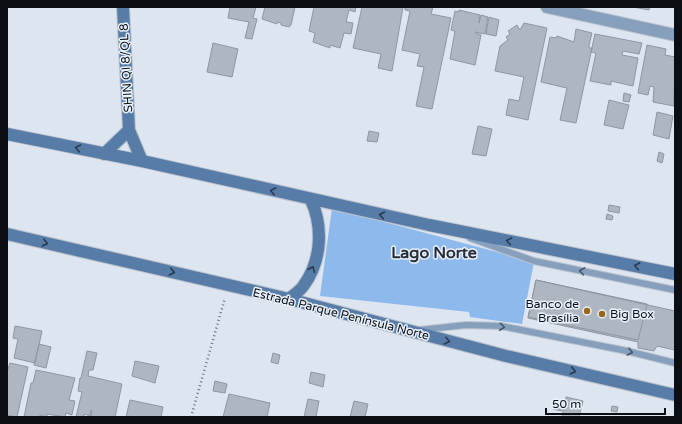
<svg xmlns="http://www.w3.org/2000/svg" width="682" height="424" font-family="'Varela Round',sans-serif">
  <style>
    .green { fill: #8eb9ed }
    .building { fill: #aeb7c1; stroke: #8e96a0 }
    .lines { fill: none; stroke-linecap: round; stroke-linejoin: round }
    .lane-casing { stroke: #bbc3cc; stroke-width: 8 }
    .street-casing { stroke: #bbc3cc; stroke-width: 14 }
    .secondary-casing { stroke: #bbc3cc; stroke-width: 14 }
    .path { stroke: #6c7279; stroke-width: 2.5; stroke-dasharray: 1 3; stroke-linecap: butt }
    .lane { stroke: #869fbd; stroke-width: 6 }
    .street { stroke: #869fbd; stroke-width: 12 }
    .secondary { stroke: #587ca8; stroke-width: 12 }
    .oneway { stroke: #2a3a4e }
    .oneway2 { stroke: #485668 }
    .poi-dot { fill: #986719; stroke: #e9f2fe; stroke-width: 1.5 }
    .labels { text-anchor: middle; dominant-baseline: central; stroke-width: 3; stroke-linejoin: round; paint-order: stroke }
    .street-label { font-size: 12px; fill: #0b0e12; stroke: #e9f2fe }
    .poi-label { font-size: 12px; fill: #0b0e12; stroke: #e9f2fe; text-anchor: end }
    .district-label { font-size: 16px; font-weight: bold; fill: #272d36; stroke: #e9f2fe }
  </style>
  <rect width="100%" height="100%" fill="#dce5f0"/>
  <path class="green" d="M332,208L534,262L522,324L470,317L469,312L320,296Z"/>
  <path class="building" d="M230,7H256L253,18L257,19L252,39L245,38L249,22L228,18Z
    M265,7H295L291,25L289,27L281,25V23L277,22V24L262,19Z
    M314,7H356L355,12L349,10L346,22L353,23L351,34L344,33L340,48L330,45V48L313,42L315,33L309,31Z
    M362,7H403L392,71L378,68L381,54L353,48Z
    M405,7H433L431,14L451,18L432,109L416,106L424,67L417,66L420,54L402,50L410,11L405,10Z
    M633,7H650L649,10Z
    M459,10L480,15L479,23L481,15L488,17L485,34L475,32V33L481,35L475,65L450,59L455,31L451,30L455,11L459,12Z
    M489,17L499,20L496,36L486,34Z
    M524,23L547,28L528,120L506,115L509,99L519,101L524,77L495,71L500,46L508,40L506,37L510,34L508,31L517,25L520,30Z
    M576,29L592,33L589,45V48H592L576,123L560,120L567,88L541,82L550,37L556,38L557,36L574,42Z
    M595,34L642,43L639,54L623,51L622,55L638,58L633,86L611,81V85L590,81L596,53L591,52Z
    M213,43L238,49L232,77L207,72Z
    M647,45L666,49L665,55L675,57L674,106L653,102L654,87L650,86L648,95L638,93Z
    M624,93L631,95L629,102L623,101Z
    M609,100L629,105L623,129L604,125Z
    M657,112L673,116L669,139L653,135Z
    M478,126L492,129L486,156L472,154Z
    M369,131L379,133L377,142L367,141Z
    M659,152L664,154L662,163L657,161Z
    M609,205L620,207L619,213L608,211Z
    M607,214L613,216L612,220L606,219Z
    M536,280L647,304L638,340L528,317Z
    M536,280L675,311V350L657,346L654,351L638,348V342L528,318Z
    M15,326L42,331L35,363L14,358L18,339L13,338Z
    M39,344L51,347L46,368L34,365Z
    M87,351L97,353L93,370H89L88,376L122,384L115,417H91L92,411L91,410L90,416L84,414V417H76L82,392L78,391L80,378H81Z
    M273,353L280,355L278,364L271,362Z
    M135,361L159,366L155,383L132,376Z
    M10,363L28,367L17,417L7,415V372Z
    M36,370L75,378L69,400L75,401L72,415L66,413L65,417L47,414V417L40,415L39,417H24L31,383H33Z
    M311,372L325,375L323,387L309,383Z
    M215,381L227,384L225,393L213,391Z
    M229,394L270,403L267,417H223Z
    M566,397L583,401L579,417H562Z
    M308,399L319,401L316,417H304Z
    M130,400L163,407L161,417H126Z
    M354,401L368,404L365,417H350Z
    M555,403L563,405L562,411L553,409Z
    M612,406L618,407L617,412L611,411Z"/>
  <g class="lines">
    <g class="lane-casing">
      <path id="lane" d="M470,238L534,261L675,290
        M419,330L466,325L501,326L627,351L675,363"/>
    </g>
    <g class="street-casing">
      <path id="street" d="M547,7L675,35"/>
    </g>
    <g class="secondary-casing">
      <path id="secondary" d="M123,7L129,130L142,161
        M7,134L142,161L429,225L675,274
        M104,154L129,130
        M7,234L289,299L506,356L675,395
        M289,299C294,295 301,290 304,285C322,260 323,226 311,200"/>
    </g>
    <path class="path" d="M191,417L225,298"/>
    <use href="#lane" class="lane"/>
    <use href="#street" class="street"/>
    <use href="#secondary" class="secondary"/>
  </g>
  <defs><path id="oneway-chevron" d="M-2-3.5L2.5 0L-2 3.5" fill="none" stroke-width="1.6" stroke-linecap="round" stroke-linejoin="round"/></defs>
  <g class="oneway">
    <use href="#oneway-chevron" transform="translate(78 148) rotate(-168)"/>
    <use href="#oneway-chevron" transform="translate(273 191) rotate(-168)"/>
    <use href="#oneway-chevron" transform="translate(382 215) rotate(-168)"/>
    <use href="#oneway-chevron" transform="translate(509 241) rotate(-169)"/>
    <use href="#oneway-chevron" transform="translate(45 243) rotate(13)"/>
    <use href="#oneway-chevron" transform="translate(637 266) rotate(-169)"/>
    <use href="#oneway-chevron" transform="translate(312 269) rotate(-67)"/>
    <use href="#oneway-chevron" transform="translate(172 272) rotate(13)"/>
    <use href="#oneway-chevron" transform="translate(447 341) rotate(14)"/>
    <use href="#oneway-chevron" transform="translate(573 371) rotate(13)"/>
  </g>
  <g class="oneway2">
    <use href="#oneway-chevron" transform="translate(582 271) rotate(-169)"/>
    <use href="#oneway-chevron" transform="translate(502 327) rotate(6)"/>
    <use href="#oneway-chevron" transform="translate(630 352) rotate(14)"/>
  </g>
  <g class="poi-dot">
    <circle cx="587" cy="311" r="4"/>
    <circle cx="602" cy="314" r="4"/>
  </g>
  <g class="labels">
    <g class="street-label">
      <text transform="translate(126 68) rotate(-93)">SHIN QI 8/QL 8</text>
      <text transform="translate(341 314) rotate(14)">Estrada Parque Península Norte</text>
    </g>
    <g class="poi-label">
      <text x="579" y="304">Banco de<tspan x="579" dy="14">Brasília</tspan></text>
      <text x="610" y="314" text-anchor="start">Big Box</text>
    </g>
    <g class="district-label">
      <text x="434" y="253">Lago Norte</text>
    </g>
  </g>
  <rect width="682" height="424" fill="none" stroke="#0b0e12" stroke-width="16"/>
  <path d="M546 408v6h119v-6" fill="none" stroke="#0b0e12" stroke-width="2"/>
  <text x="552" y="408" font-size="12" fill="#0b0e12" stroke="#e9f2fe" stroke-width="3" paint-order="stroke">50 m</text>
</svg>
